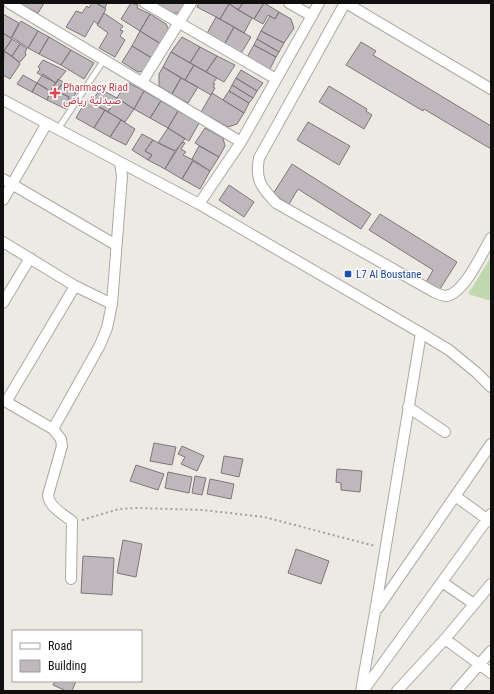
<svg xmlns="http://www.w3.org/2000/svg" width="494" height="694" font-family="'Roboto Condensed',Vazirmatn,sans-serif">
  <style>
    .green { fill: #c0d8af }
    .building { fill: #beb7bc; stroke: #7e777c }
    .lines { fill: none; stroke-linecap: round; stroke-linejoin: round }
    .lane-casing { stroke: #aba9a2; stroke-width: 7 }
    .street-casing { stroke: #aba9a2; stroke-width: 12 }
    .path { stroke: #a3a19b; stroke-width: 2; stroke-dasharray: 2 3; stroke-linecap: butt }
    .lane { stroke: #fff; stroke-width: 5 }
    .street { stroke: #fff; stroke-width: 10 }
    .health-dot { fill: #e0444e; stroke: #fff; stroke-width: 1.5 }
    .transit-dot { fill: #1a4fb4; stroke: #fff; stroke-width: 1.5 }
    .labels { text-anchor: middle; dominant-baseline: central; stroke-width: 3; stroke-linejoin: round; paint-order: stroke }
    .health-label { font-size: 11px; fill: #be3a42; stroke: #fff; text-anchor: start }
    .transit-label { font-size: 11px; fill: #164399; stroke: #fff; text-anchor: start }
  </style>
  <rect width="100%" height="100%" fill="#edeae3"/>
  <path class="green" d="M491,257V301L468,294Z"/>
  <path class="building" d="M21,3H44L38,13L20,4Z
    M92,3H96L106,9L98,24L94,21L85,37L66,27L76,11L82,13L87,6L89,8Z
    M96,3H107L105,8Z
    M131,3L138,5L137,8L150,14L140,31L121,19Z
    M160,3H186L180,13H171L158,5Z
    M199,3H227L229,4L220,19L197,7Z
    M228,3H243L238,10Z
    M243,3H264L254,19L238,10Z
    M264,3L279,12L275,19L268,15L263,24L254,19Z
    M229,4L252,18L244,33L220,19Z
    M279,12L291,19L294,28L284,43L261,31L270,16L275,19Z
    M104,13L123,26L120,30L123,31L120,36L125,40L115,57L99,48L108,33L97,25Z
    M3,14L19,23L11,38L3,33Z
    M150,14L166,24L169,30L161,44L140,31Z
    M216,17L234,27L224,45L206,35Z
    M21,21L38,31L28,48L12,37Z
    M234,27L251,37L240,55L224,45Z
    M38,31L49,37L39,54L28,48Z
    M140,31L161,44L152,58L132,46Z
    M261,31L284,43L279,52L257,39Z
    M3,33L12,39L4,51H3Z
    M49,37L71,50L61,65L39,54Z
    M182,37L200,47L190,63L171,52Z
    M12,39L20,44L12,56L4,51Z
    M257,39L279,52L276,57L254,45Z
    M361,42L376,51L373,55L491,126V149L424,109L423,111L346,65Z
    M20,44L27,49L25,52L26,55L21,61L19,62L12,56Z
    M254,45L276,57L269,71L247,57Z
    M132,46L153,59L144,71L138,72L122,62Z
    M200,47L217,56L206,72L190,63Z
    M71,50L94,63L84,79L61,65Z
    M4,51L19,62L20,64L10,79L3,75Z
    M171,52L194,65L185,80L163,67Z
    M217,56L235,65L224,82L206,72Z
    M43,60L66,71L56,83L37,73L40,69L38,67Z
    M194,65L217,78L213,83L215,84L213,87L215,88L211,95L185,80Z
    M163,67L181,78L172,94L159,86V74Z
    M241,70L263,83L257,91L236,78Z
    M43,74L56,83L50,91L37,83Z
    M23,75L37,83L32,92L17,84Z
    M181,78L198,87L188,103L172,94Z
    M236,78L257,91L253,98L232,85Z
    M58,79L63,82L57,91L69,97L66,109L47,100L49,96L48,95Z
    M127,82L144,91L134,109L117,98Z
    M37,83L50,91L47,100L32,92Z
    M61,85L76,93L71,101L68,99L69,97L57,91Z
    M232,85L253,98L249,103L229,91Z
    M329,86L367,109L366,111L372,115L364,129L319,102Z
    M100,89L117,98L108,112L91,103Z
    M144,91L161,101L150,118L134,109Z
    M229,91L249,103L244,113L223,100Z
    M212,93L244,113L237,124L228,127L201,112Z
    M117,98L134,109L125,122L108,112Z
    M86,100L105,110L94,128L76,118Z
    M161,101L178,111L168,128L150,118Z
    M105,110L121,120L110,137L94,128Z
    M178,111L199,123L189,141L168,128Z
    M121,120L135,129L126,145L110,137Z
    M308,122L350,146L339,165L297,140Z
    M168,128L185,139L175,151L158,143Z
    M205,128L223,138L225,146L219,157L195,143Z
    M142,134L153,140L145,151L152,155L148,160L132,150Z
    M153,140L175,151L165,169L148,160L152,155L145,151Z
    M182,142L185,143L181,149L186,152L183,155L193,160L182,179L165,169Z
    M199,146L219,157L210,171L192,159Z
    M193,161L210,171L200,189L182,179Z
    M292,164L371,214L361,229L298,189L289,204L273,194Z
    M229,185L254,202L244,217L219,200Z
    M380,214L457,262L438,292L425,284L433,270L369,230Z
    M154,443L176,447L172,465L150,461Z
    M182,446L204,456L197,471L181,464L185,457L178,454Z
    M224,456L243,459L239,477L221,473Z
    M136,465L164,474L158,490L130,481Z
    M337,469L362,471L360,492L341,490V483L336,482Z
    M168,472L192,477L189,493L165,488Z
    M195,476L206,478L202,495L192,493Z
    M210,479L234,484L231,499L207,494Z
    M123,540L142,544L136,577L117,573Z
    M296,549L329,561L321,584L288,573Z
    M83,556L114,558L112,595L81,593Z
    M55,681H76L72,691H66L53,685Z"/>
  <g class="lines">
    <g class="lane-casing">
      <path id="lane" d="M58,129L104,60"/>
    </g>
    <g class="street-casing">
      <path id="street" d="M9,3L241,142
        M145,3L276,79
        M289,3L312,16
        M345,3L259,158C255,180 261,187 276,203L434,292C438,294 442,296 446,296C464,294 482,253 491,238
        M346,3L491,89
        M142,82L191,3
        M3,100L199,204L421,333L449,350L477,373L491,387
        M3,179L116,245
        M3,200L47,123
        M199,204L241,142L319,3
        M3,242L75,286L112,304
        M3,303L30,258
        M3,400L53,429L61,439L62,446L48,495C49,507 63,514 72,521L71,579
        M6,402L75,286
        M408,407L445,432
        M53,429L100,345L107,328L112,304L122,176L120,163
        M455,496L491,522
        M442,582L474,604
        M378,608L491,444
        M445,639L491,673
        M361,691L375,612L421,333
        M363,691L491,514
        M397,691L445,639L491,584
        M456,691L491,651"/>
    </g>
    <path class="path" d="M82,520L119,509L137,508L203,510L264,517L375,546"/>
    <use href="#lane" class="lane"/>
    <use href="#street" class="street"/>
  </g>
  <path class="health-dot" d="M53 87h4v4h4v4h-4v4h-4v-4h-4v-4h4z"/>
  <rect class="transit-dot" x="344" y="270" width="8" height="8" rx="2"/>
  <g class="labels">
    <g class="health-label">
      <text x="63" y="87">Pharmacy Riad<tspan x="63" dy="13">صيدلية رياض</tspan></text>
    </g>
    <g class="transit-label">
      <text x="356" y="274">L7 Al Boustane</text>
    </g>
  </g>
  <rect width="494" height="694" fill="none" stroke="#100f0d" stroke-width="8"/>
  <rect x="12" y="630" width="130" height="52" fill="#ffffff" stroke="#9f9f9e"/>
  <rect x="20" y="643" width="20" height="6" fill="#ffffff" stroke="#9f9f9e"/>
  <text x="48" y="650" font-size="12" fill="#100f0d">Road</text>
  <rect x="20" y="660" width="20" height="12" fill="#beb7bc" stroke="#9f9f9e"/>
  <text x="48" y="670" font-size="12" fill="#100f0d">Building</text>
</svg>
